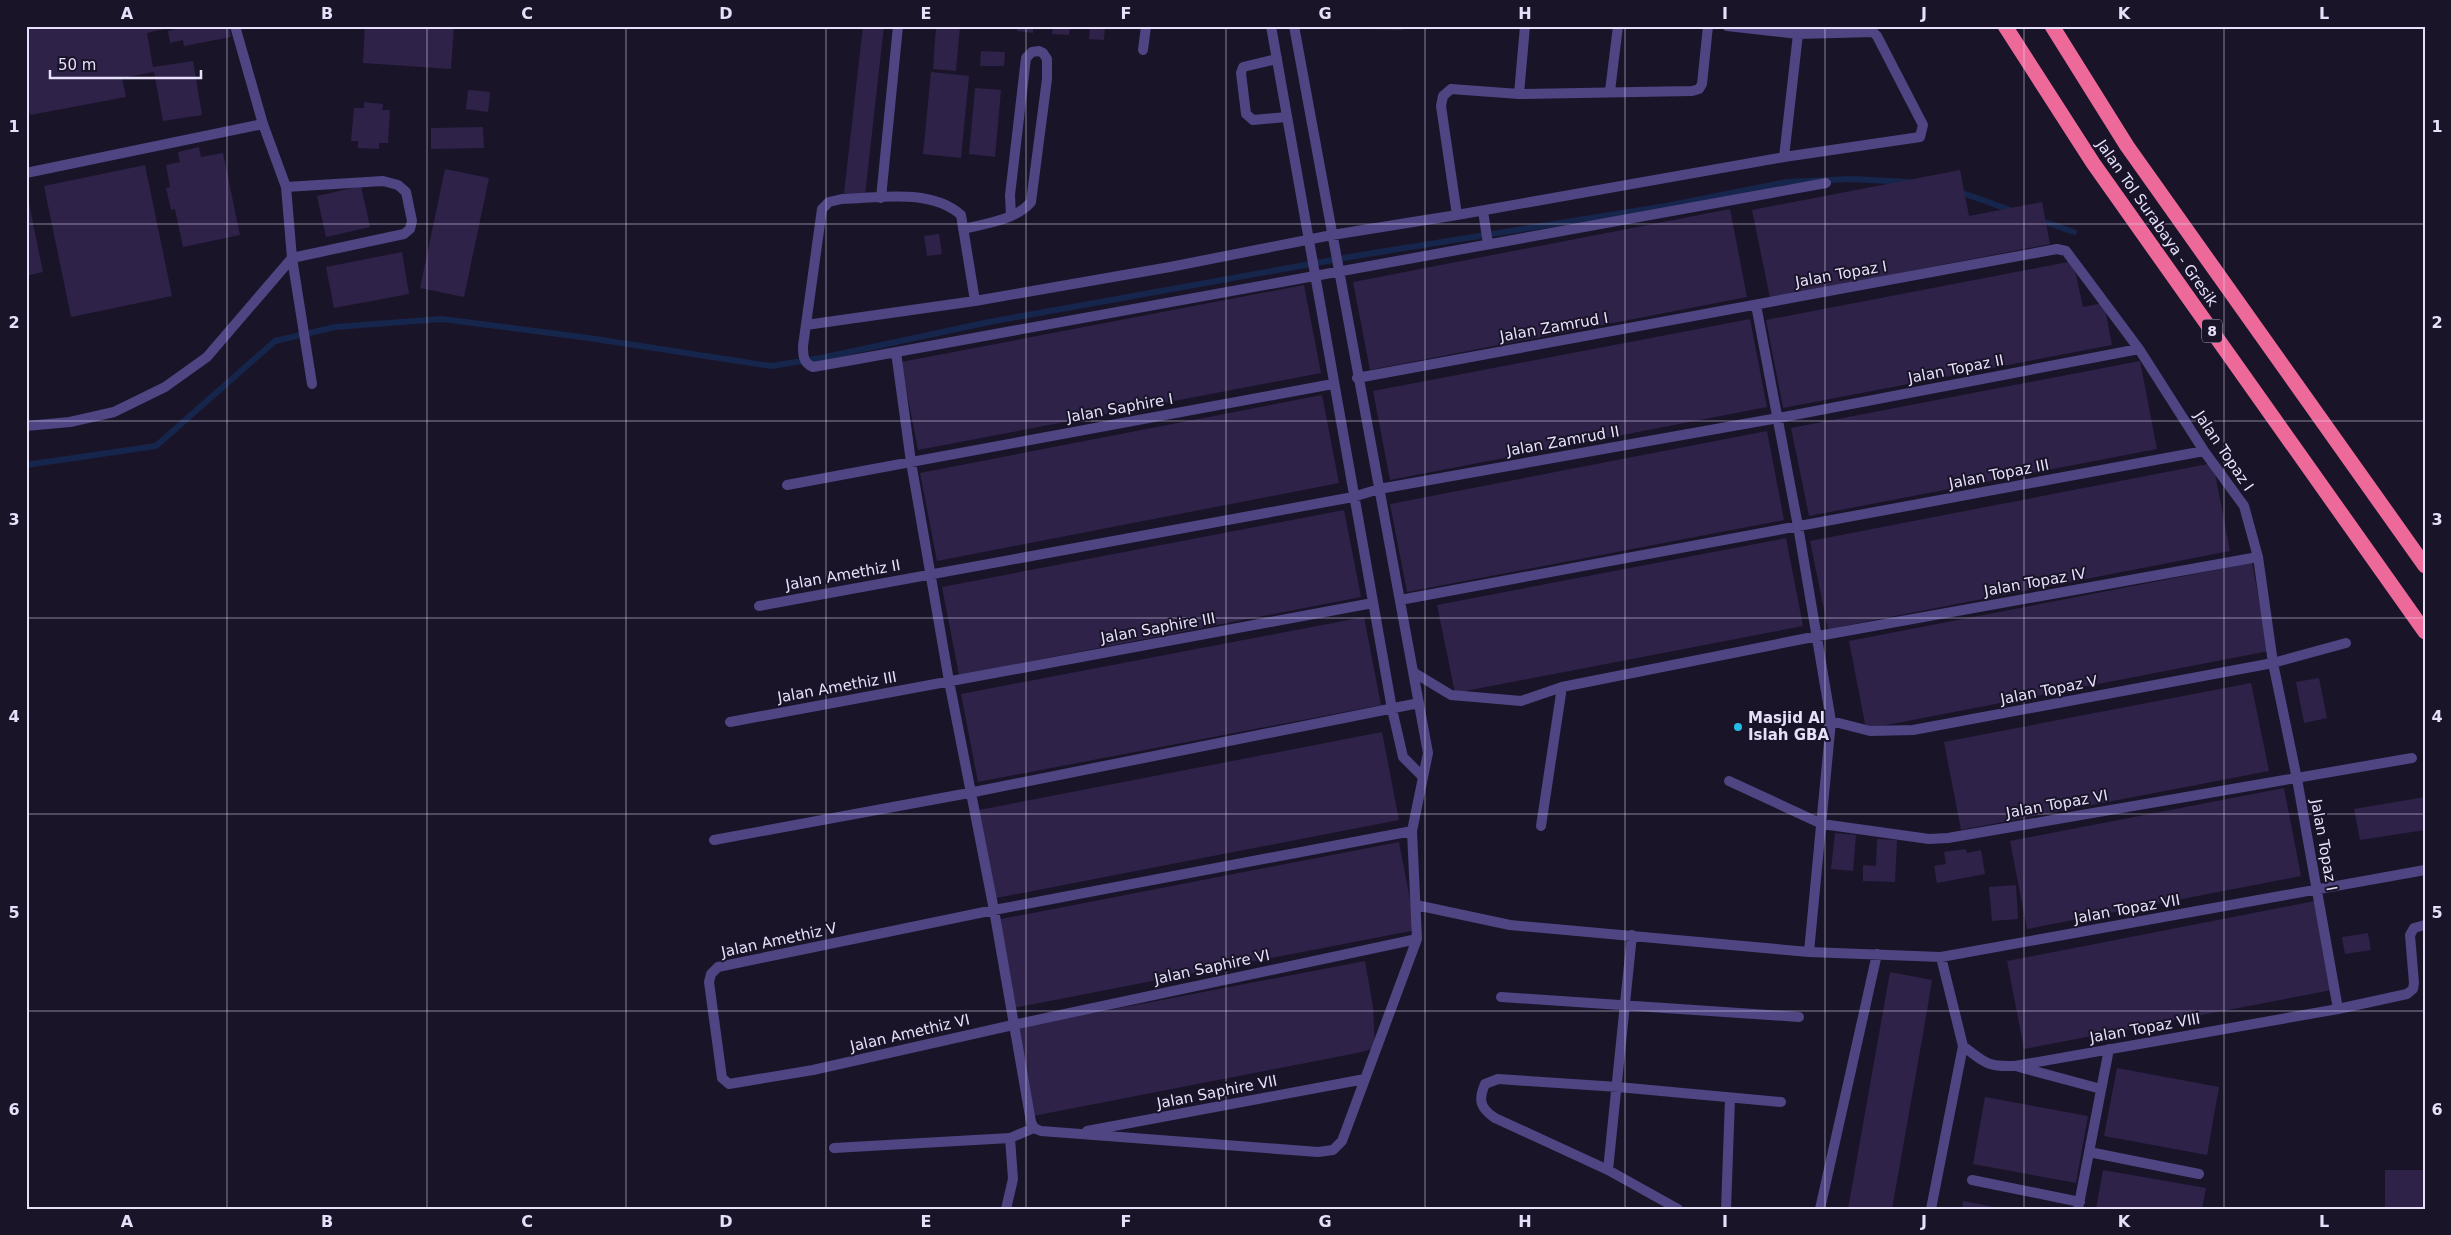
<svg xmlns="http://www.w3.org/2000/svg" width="2451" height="1235" font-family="'DejaVu Sans',sans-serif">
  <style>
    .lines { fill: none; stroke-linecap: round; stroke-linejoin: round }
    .stream { stroke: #16254b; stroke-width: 6 }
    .building { fill: #2e2248 }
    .service { stroke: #4e4582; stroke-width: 10 }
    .minor { stroke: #4e4582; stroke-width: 10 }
    .motorway { stroke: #ed699a; stroke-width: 15 }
    .grid { fill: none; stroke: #e6e0fb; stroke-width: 1; stroke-opacity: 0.55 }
    .poi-dot { fill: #23bce4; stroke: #1a1429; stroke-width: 2 }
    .labels { text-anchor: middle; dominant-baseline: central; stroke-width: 4; stroke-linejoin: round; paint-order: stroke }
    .shield { fill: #1a1429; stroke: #a9a3bc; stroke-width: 1 }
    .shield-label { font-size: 14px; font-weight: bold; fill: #e6e0fb }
    .street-label { font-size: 15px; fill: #e6e0fb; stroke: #1a1429 }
    .poi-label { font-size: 15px; font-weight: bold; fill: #e6e0fb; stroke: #1a1429; text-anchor: start }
    .neatline { fill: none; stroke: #e6e0fb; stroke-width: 2 }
    .grid-label { font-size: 16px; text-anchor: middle; font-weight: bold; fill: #e6e0fb }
  </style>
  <rect width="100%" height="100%" fill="#1a1429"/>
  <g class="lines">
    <path class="stream" d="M1957,191L2013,211
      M2039,220L2074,232
      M26,465L156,446L275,341L335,327L442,319L589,338L771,366L821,358L989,322L1361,255L1666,206L1787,182L1851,179L1909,182"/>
  </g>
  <path class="building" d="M26,26H176L147,33L153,67L193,61L202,115L163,121L154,72L122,78L126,97L30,115L26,95Z
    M188,26H229L231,37L184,46L183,40L170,43L168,31Z
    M365,26H454L451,69L363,63Z
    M863,26H884L865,195L844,193Z
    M936,26H960L956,71L933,69Z
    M1018,26H1033V33L1017,31Z
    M1053,26H1070L1069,35L1052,34Z
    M1090,26H1105L1104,40L1089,39Z
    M1368,26H1403V30L1368,29Z
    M981,51L1005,52L1004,66H980Z
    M931,72L969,76L961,158L923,154Z
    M975,88L1001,90L995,157L969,154Z
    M468,90L490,92L488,112L466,109Z
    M364,102L383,104L382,110H390L388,143H379V149L358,148V141H351L354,108H364Z
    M483,127L484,148L431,149V128Z
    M199,147L201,157L223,153L240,235L183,247L175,209L171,210L166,188L170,187L166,165L180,162L178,152Z
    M145,165L172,296L71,317L44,186Z
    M445,169L489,178L464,297L420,288Z
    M1960,170L1969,216L2042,202L2050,244L1770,298L1752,210Z
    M361,186L370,227L326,237L317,196Z
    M27,194L43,272L26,276V195Z
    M1730,209L1747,297L1370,370L1353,282Z
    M939,234L942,254L927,256L924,236Z
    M402,252L409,294L334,308L326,267Z
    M2073,261L2083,307L2104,303L2112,345L1783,408L1766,320Z
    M1304,285L1321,373L918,450L901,362Z
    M1750,319L1767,407L1390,480L1373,391Z
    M2140,361L2157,449L1809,516L1791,428Z
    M1322,395L1339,483L937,561L920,473Z
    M1767,431L1784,520L1407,592L1390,504Z
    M2213,463L2230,551L1828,629L1810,541Z
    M1344,510L1361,597L959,675L942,587Z
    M1786,538L1803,626L1455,693L1437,605Z
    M2252,563L2269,651L1866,729L1849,641Z
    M1364,617L1381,705L978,782L961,694Z
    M2319,678L2327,718L2304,723L2296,682Z
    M2251,683L2269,771L1961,830L1944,742Z
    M1382,732L1399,820L996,898L979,810Z
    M2284,788L2301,876L2027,929L2010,841Z
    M2425,797V830L2360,840L2354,809Z
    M1835,833L1856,835L1853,871L1831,869Z
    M1877,839L1897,840L1895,882L1863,881V865L1876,866Z
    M1399,842L1416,930L1013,1008L996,920Z
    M1966,849L1967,853L1981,850L1985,874L1937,883L1934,866L1946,864L1944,852Z
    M2016,885L2018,919L1992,921L1989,887Z
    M2315,901L2332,990L2024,1049L2007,961Z
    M2368,933L2371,950L2345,954L2342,937Z
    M1365,961L1373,1007L1375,1048L1362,1052L1033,1116L1016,1028Z
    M1890,972L1932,980L1926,1017L1892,1209H1848Z
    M2117,1068L2219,1087L2207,1155L2104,1136Z
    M1985,1097L2088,1116L2076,1183L1973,1164Z
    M2103,1170L2206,1188L2202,1209H2096Z
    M2385,1170H2425V1209H2385Z
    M1963,1201L2000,1208V1209H1962Z"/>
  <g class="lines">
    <path class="service" d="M1277,59L1243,67L1241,73L1246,114L1253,120L1287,117
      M26,173L263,124
      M286,187L383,181L398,185L406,192L412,221L410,229L404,234L292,258L312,384
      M26,426L70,422L114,412L165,387L207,357L292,258L286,187L263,124L235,26
      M1006,1209L1013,1179L1010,1138"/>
    <path class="minor" d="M1271,26L1392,709L1403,757L1422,776
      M1143,50L1146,26
      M1610,91L1618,26
      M1519,94L1525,26
      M1784,157L1798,34
      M881,198L898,26
      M1483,211L1488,244
      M1457,215L1441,106L1443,96L1451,89L1519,94L1692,91L1699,89L1702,84L1708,26
      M963,229C984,224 1016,220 1031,202L1047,79V59L1043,53L1039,51L1032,52L1026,58L1010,195L1011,216
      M975,301L961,215C930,188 880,198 842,199L829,202L822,209L803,346C803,355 803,363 813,367L858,359L1826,183
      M1756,305L1798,526L1831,721L1809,952
      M806,325L975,301L1170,267L1332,235L1457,215L1784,157L1920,137L1923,125L1877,36L1873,32L1798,34L1727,26
      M896,352L911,462L949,681L994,910L1031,1122L1034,1128L1041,1131L1318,1152L1333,1150L1342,1141L1417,939L1412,831L1428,753L1294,26
      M1357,378L2057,249L2066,251L2139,349L2204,451L2244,506L2258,557L2273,663L2297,779L2338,1009
      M787,485L1333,384
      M1400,600L2204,451
      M759,606L1353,497L1379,489L1778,418L2139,349
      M1413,672L1451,695L1521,701L1562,687L1818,636L2258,557
      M1831,721L1870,731L1913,730L2273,663L2346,643
      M730,722L1373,603
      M1729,781L1822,824L1929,839L1948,838L2412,758
      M1541,826L1562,687
      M1412,831L994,910L718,967L711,974L709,982L722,1078L729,1084L813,1070L1013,1025L1417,939
      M714,840L969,793L1419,703
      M1416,905L1510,925L1809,952L1941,957L2425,870
      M1501,997L1799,1017
      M1963,1046C1985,1063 1987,1067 2015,1066L2338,1009L2407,994L2413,989L2414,983L2410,935L2414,928L2425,925
      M2019,1067L2101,1089
      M1087,1131L1365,1079
      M834,1148L1010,1138L1034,1128
      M2089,1152L2199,1174
      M1608,1170L1632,935
      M1972,1180L2080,1202
      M1678,1209L1608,1170L1495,1118C1480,1108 1478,1100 1485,1084L1498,1079L1618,1087L1781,1102
      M1726,1209L1730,1098
      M1820,1209L1877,954
      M1931,1209L1963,1046L1941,957
      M2078,1209L2109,1049"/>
    <path class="motorway" d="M2005,26L2093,163L2425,632
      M2052,26L2127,146L2425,566"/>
  </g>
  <path class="grid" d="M227,26V1209M427,26V1209M626,26V1209M826,26V1209M1026,26V1209M1226,26V1209M1425,26V1209M1625,26V1209M1825,26V1209M2024,26V1209M2224,26V1209M26,224H2425M26,421H2425M26,618H2425M26,814H2425M26,1011H2425"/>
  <circle class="poi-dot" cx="1738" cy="727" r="5"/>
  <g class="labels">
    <rect class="shield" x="2202" y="319.5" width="20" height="23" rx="4"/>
    <g class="shield-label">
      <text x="2212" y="331">8</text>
    </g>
    <g class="street-label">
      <text transform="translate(2157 223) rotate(55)">Jalan Tol Surabaya - Gresik</text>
      <text transform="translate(1841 274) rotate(-10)">Jalan Topaz I</text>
      <text transform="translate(1554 327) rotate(-10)">Jalan Zamrud I</text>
      <text transform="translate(1956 369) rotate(-11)">Jalan Topaz II</text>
      <text transform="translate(1120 408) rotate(-10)">Jalan Saphire I</text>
      <text transform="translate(1563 441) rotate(-10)">Jalan Zamrud II</text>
      <text transform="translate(2224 451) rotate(56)">Jalan Topaz I</text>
      <text transform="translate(1999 474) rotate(-11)">Jalan Topaz III</text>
      <text transform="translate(843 575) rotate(-10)">Jalan Amethiz II</text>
      <text transform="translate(2035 582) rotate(-10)">Jalan Topaz IV</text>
      <text transform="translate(1158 628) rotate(-10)">Jalan Saphire III</text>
      <text transform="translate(837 687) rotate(-10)">Jalan Amethiz III</text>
      <text transform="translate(2049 690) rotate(-11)">Jalan Topaz V</text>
      <text transform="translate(2057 804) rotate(-10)">Jalan Topaz VI</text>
      <text transform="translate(2324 845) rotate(80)">Jalan Topaz I</text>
      <text transform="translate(2127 909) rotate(-10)">Jalan Topaz VII</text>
      <text transform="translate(779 940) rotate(-12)">Jalan Amethiz V</text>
      <text transform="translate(1212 967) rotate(-12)">Jalan Saphire VI</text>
      <text transform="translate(2145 1028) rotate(-10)">Jalan Topaz VIII</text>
      <text transform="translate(910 1033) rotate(-13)">Jalan Amethiz VI</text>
      <text transform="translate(1217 1092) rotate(-11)">Jalan Saphire VII</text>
    </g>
    <g class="poi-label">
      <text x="1748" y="718">Masjid Al<tspan x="1748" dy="17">Islah GBA</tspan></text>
    </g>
  </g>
  <rect width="2451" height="1235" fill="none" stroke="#1a1429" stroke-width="55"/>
  <path d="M50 70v8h151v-8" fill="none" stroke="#e6e0fb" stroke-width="2.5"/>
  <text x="58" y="70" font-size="15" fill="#e6e0fb" stroke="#1a1429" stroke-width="4" paint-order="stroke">50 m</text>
  <rect x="28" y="28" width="2396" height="1180" class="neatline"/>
  <g class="grid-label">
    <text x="127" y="19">A</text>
    <text x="327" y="19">B</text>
    <text x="527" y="19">C</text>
    <text x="726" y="19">D</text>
    <text x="926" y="19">E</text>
    <text x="1126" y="19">F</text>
    <text x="1325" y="19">G</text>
    <text x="1525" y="19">H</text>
    <text x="1725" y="19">I</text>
    <text x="1924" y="19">J</text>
    <text x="2124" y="19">K</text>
    <text x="2324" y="19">L</text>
    <text x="14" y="132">1</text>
    <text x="2437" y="132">1</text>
    <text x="14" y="328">2</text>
    <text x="2437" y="328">2</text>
    <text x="14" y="525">3</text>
    <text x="2437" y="525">3</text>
    <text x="14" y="722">4</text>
    <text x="2437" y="722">4</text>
    <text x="14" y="918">5</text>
    <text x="2437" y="918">5</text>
    <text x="14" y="1115">6</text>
    <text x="2437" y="1115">6</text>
    <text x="127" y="1227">A</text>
    <text x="327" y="1227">B</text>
    <text x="527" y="1227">C</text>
    <text x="726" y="1227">D</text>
    <text x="926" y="1227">E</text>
    <text x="1126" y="1227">F</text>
    <text x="1325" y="1227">G</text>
    <text x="1525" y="1227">H</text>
    <text x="1725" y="1227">I</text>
    <text x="1924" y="1227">J</text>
    <text x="2124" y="1227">K</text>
    <text x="2324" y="1227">L</text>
  </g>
</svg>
